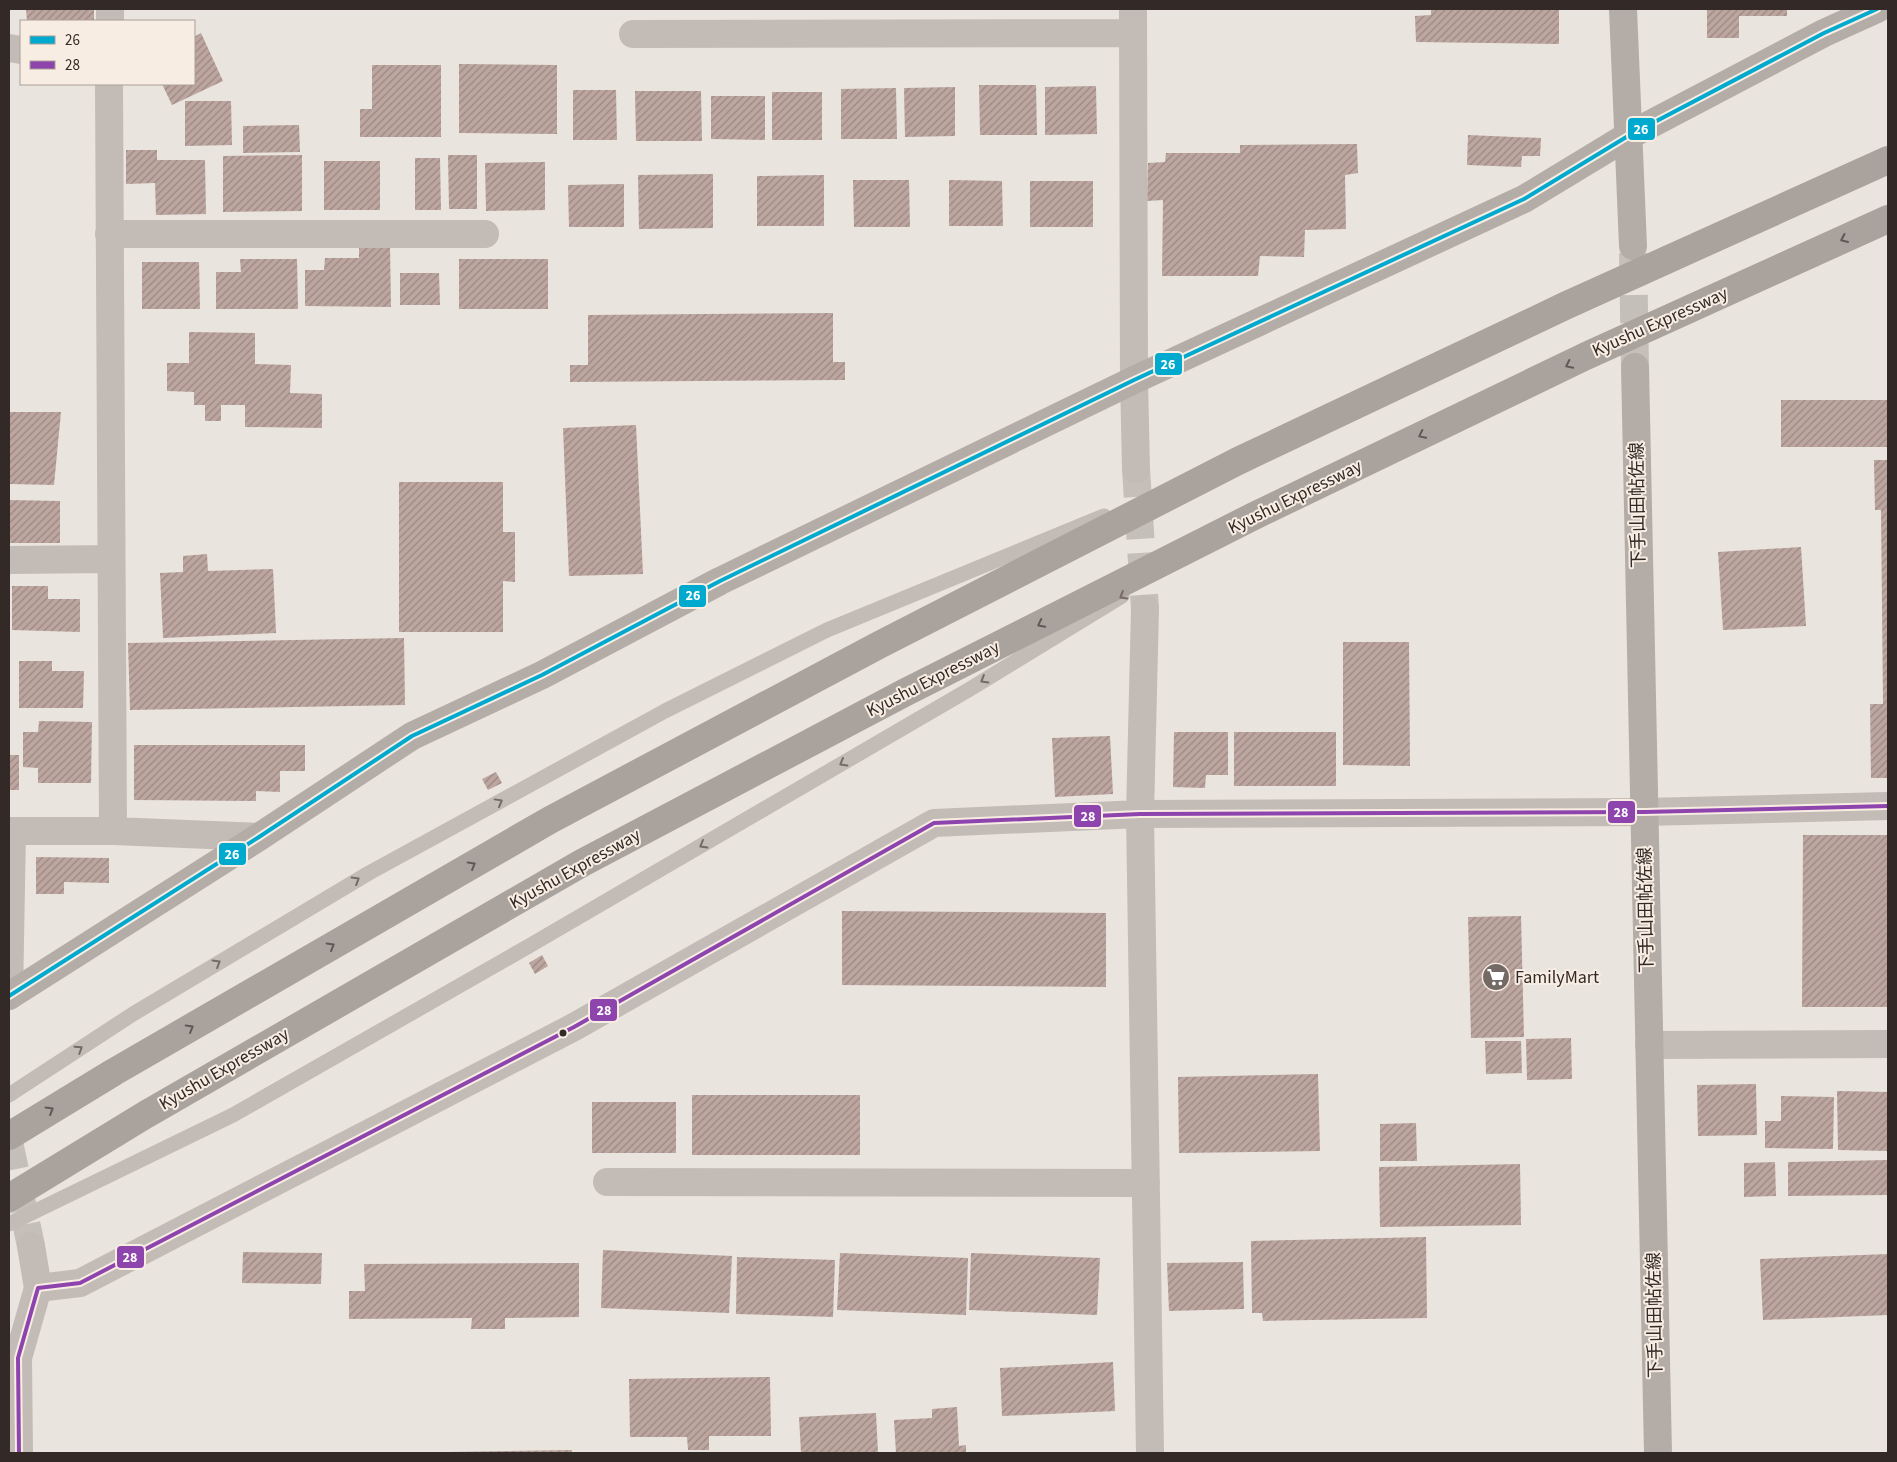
<svg xmlns="http://www.w3.org/2000/svg" width="1897" height="1462" font-family="'Source Sans 3','Noto Sans JP',sans-serif">
  <style>
    .building { fill: url(#building-hatch) }
    .lines { fill: none; stroke-linecap: round; stroke-linejoin: round }
    .street-tunnel { stroke: #c5bfb9; stroke-width: 28; stroke-dasharray: 28 14; stroke-linecap: butt }
    .secondary-tunnel { stroke: #c5bfb9; stroke-width: 28; stroke-dasharray: 28 14; stroke-linecap: butt }
    .lane { stroke: #c3bbb6; stroke-width: 15 }
    .street { stroke: #c3bbb6; stroke-width: 28 }
    .secondary { stroke: #b4aca7; stroke-width: 28 }
    .highway { stroke: #a9a29d; stroke-width: 28 }
    .bus-1-casing { stroke: #f8ede3; stroke-width: 8 }
    .bus-2-casing { stroke: #f8ede3; stroke-width: 8 }
    .bus-1 { stroke: #00a9ce; stroke-width: 4 }
    .bus-2 { stroke: #8e44ad; stroke-width: 4 }
    .oneway { stroke: #625956 }
    .oneway2 { stroke: #746b67 }
    .bus-dot { fill: #332926; stroke: #f8ede3; stroke-width: 2 }
    .labels { text-anchor: middle; dominant-baseline: central; stroke-width: 4; stroke-linejoin: round; paint-order: stroke }
    .street-label { font-size: 18px; fill: #332926; stroke: #f8ede3 }
    .poi-label { font-size: 18px; fill: #332926; stroke: #f8ede3; text-anchor: start }
    .line-badge { stroke: #f8ede3; stroke-width: 2 }
    .badge-label { font-size: 14px; text-anchor: middle; font-weight: bold; fill: #fff }
  </style>
  <defs>
    <pattern id="building-hatch" width="6" height="6" patternUnits="userSpaceOnUse" patternTransform="scale(1.25)"><rect width="6" height="6" fill="#bda6a0"/><path d="M-1 1l2-2M0 6l6-6M5 7l2-2" fill="none" stroke="#9a8782"/></pattern>
  </defs>
  <rect width="100%" height="100%" fill="#eae4de"/>
  <path class="building" d="M26,9H94V21H27Z
    M1431,9H1559V44L1416,42L1415,16L1431,15Z
    M1707,9H1787V16H1739V38H1707Z
    M201,33L223,81L172,105L162,84H194V37Z
    M459,64L557,65V134L459,133Z
    M372,65H441V137H360V109H372Z
    M979,85H1036L1037,135H980Z
    M1096,86L1097,134L1045,135V87Z
    M955,87V136L905,137L904,88Z
    M896,88L897,139H841V89Z
    M573,90H616L617,140H573Z
    M635,91H701L702,141H636Z
    M772,92H822V140H772Z
    M711,96H765V140L711,139Z
    M185,101H231L232,145L185,146Z
    M299,125L300,152L243,153V126Z
    M1468,135L1541,138L1540,156H1522L1521,167L1467,165Z
    M1357,144L1358,173L1345,175L1346,229L1305,230L1304,257L1260,256L1258,276H1162L1163,200L1147,201L1148,163L1165,162L1166,153H1240V145Z
    M126,150H157V160H205L206,214L156,215L155,183L126,184Z
    M302,155V211L223,212V156Z
    M448,155H477V209H449Z
    M415,158H440L441,210H415Z
    M324,161H380V210H324Z
    M545,162V210L486,211L485,163Z
    M713,174V228L639,229L638,175Z
    M824,175V226H757V176Z
    M853,180H909L910,227H854Z
    M949,180L1002,181L1003,226H949Z
    M1030,181H1093V227H1030Z
    M624,184V227H569L568,185Z
    M359,247H390L391,307L305,306V270H324L325,258H359Z
    M240,259H297L298,309H216V272H241Z
    M459,259H548V309H459Z
    M142,262H199L200,309H142Z
    M400,273H439L440,305H400Z
    M833,313V362H845V380L570,382V365H588V315Z
    M189,332L255,333V364L291,365L290,393L322,394V428L245,427V405H221V421H205V405H194V392L167,391V363H189Z
    M1781,400H1888V447H1781Z
    M9,412H61L54,485L9,484Z
    M636,425L643,574L569,576L563,428Z
    M1874,460H1888V778H1871L1870,704H1883L1881,510H1875Z
    M399,482H503V532H515V582L503,581V632H399Z
    M9,500L60,501V543H9Z
    M1801,547L1806,626L1723,630L1718,552Z
    M207,554L208,571L273,569L276,633L163,638L160,573L183,572V556Z
    M12,586H48V599H80V632L12,630Z
    M404,638L405,705L130,710L128,643Z
    M1343,642H1409L1410,766L1343,765Z
    M19,661H52V671H84L83,708H19Z
    M39,721L92,722L91,783H38V768L23,767V732H38Z
    M1174,732H1228V775H1206L1205,788L1173,787Z
    M1234,732H1336V786H1234Z
    M1110,736L1113,794L1055,797L1052,738Z
    M134,745H305V771H280V792L256,791V801L134,800Z
    M9,755H19V790H9Z
    M496,772L502,783L488,790L482,779Z
    M1803,835H1888V1007H1802Z
    M36,857L109,858V883L64,882V894H36Z
    M842,911L1106,913V987L842,985Z
    M1521,916L1524,1037L1471,1038L1468,917Z
    M542,955L548,966L535,974L529,963Z
    M1571,1038L1572,1079L1527,1080L1526,1039Z
    M1485,1041H1521L1522,1073L1486,1074Z
    M1318,1074L1320,1151L1179,1153L1178,1077Z
    M1756,1084L1757,1135L1698,1136L1697,1085Z
    M1837,1091L1888,1092V1151L1838,1150Z
    M692,1095H860V1155H692Z
    M1781,1096L1834,1097L1833,1149L1765,1148V1121H1781Z
    M592,1102H676V1153H592Z
    M1416,1123L1417,1161H1380V1124Z
    M1888,1160V1195L1788,1196V1162Z
    M1775,1162L1776,1196L1744,1197V1163Z
    M1520,1164L1521,1225L1380,1227L1379,1167Z
    M1426,1237L1427,1318L1263,1321L1262,1313H1252L1251,1241Z
    M603,1250L732,1256L729,1313L601,1308Z
    M243,1252L322,1253L321,1284L242,1283Z
    M840,1253L968,1258L966,1315L837,1310Z
    M971,1253L1100,1258L1097,1315L969,1310Z
    M1888,1254V1315L1763,1320L1760,1259Z
    M737,1257L835,1260L833,1317L736,1314Z
    M1243,1262L1244,1309L1169,1311L1167,1263Z
    M579,1263V1317L505,1318V1329H471L472,1318L349,1319V1291H365L364,1264Z
    M1113,1362L1115,1411L1002,1416L1000,1368Z
    M770,1377L771,1436H709V1450H688L687,1437H630L629,1379Z
    M957,1407L959,1446L966,1445V1453H896L894,1420L932,1418V1409Z
    M876,1413L878,1453H801L799,1417Z
    M572,1450V1453H448V1452Z"/>
  <g class="lines">
    <path class="street-tunnel" d="M1136,469L1145,609
      M9,1142L31,1246"/>
    <path class="secondary-tunnel" d="M1633,253L1635,367"/>
    <path class="lane" d="M9,1095L133,1014L369,873L665,711L827,630L1104,516
      M9,1224L233,1115L529,946L970,689L1122,596"/>
    <path class="street" d="M1133,9L1134,380L1136,469
      M110,21V9
      M633,34L1133,33
      M9,48L21,50
      M109,84L113,831
      M109,234H485
      M9,560L111,559
      M1145,609L1140,814L1150,1453
      M9,831H113L259,837
      M9,996L12,831
      M1649,1045L1888,1044
      M607,1182L1146,1183
      M31,1246L38,1288
      M19,1453L18,1358L38,1288L80,1283L574,1027L934,823L1140,814L1644,812L1888,806"/>
    <path class="secondary" d="M1623,9L1633,246
      M1635,367L1658,1453
      M9,996L259,837L412,736L542,675L720,581L1134,380L1524,199L1628,136L1824,33L1877,9"/>
    <path class="highway" d="M9,1136L114,1072L550,820L879,645L1238,461L1567,305L1888,160
      M9,1198L145,1115L582,863L904,693L1254,516L1586,356L1888,219"/>
    <g class="bus-1-casing">
      <path id="bus-1" d="M9,996L259,837L412,736L542,675L720,581L1134,380L1524,199L1628,136L1824,33L1877,9"/>
    </g>
    <g class="bus-2-casing">
      <path id="bus-2" d="M19,1453L18,1358L38,1288L80,1283L574,1027L934,823L1140,814L1644,812L1888,806"/>
    </g>
    <use href="#bus-1" class="bus-1"/>
    <use href="#bus-2" class="bus-2"/>
  </g>
  <defs><path id="oneway-chevron" d="M-2-3.5L2.5 0L-2 3.5" fill="none" stroke-width="1.6" stroke-linecap="round" stroke-linejoin="round" transform="scale(1.25)"/></defs>
  <g class="oneway">
    <use href="#oneway-chevron" transform="translate(1844 239) rotate(156)"/>
    <use href="#oneway-chevron" transform="translate(1569 365) rotate(154)"/>
    <use href="#oneway-chevron" transform="translate(1422 435) rotate(154)"/>
    <use href="#oneway-chevron" transform="translate(1041 624) rotate(153)"/>
    <use href="#oneway-chevron" transform="translate(472 865) rotate(-30)"/>
    <use href="#oneway-chevron" transform="translate(331 946) rotate(-30)"/>
    <use href="#oneway-chevron" transform="translate(190 1028) rotate(-30)"/>
    <use href="#oneway-chevron" transform="translate(50 1110) rotate(-31)"/>
  </g>
  <g class="oneway2">
    <use href="#oneway-chevron" transform="translate(1123 596) rotate(149)"/>
    <use href="#oneway-chevron" transform="translate(984 680) rotate(149)"/>
    <use href="#oneway-chevron" transform="translate(843 763) rotate(150)"/>
    <use href="#oneway-chevron" transform="translate(499 802) rotate(-29)"/>
    <use href="#oneway-chevron" transform="translate(703 845) rotate(150)"/>
    <use href="#oneway-chevron" transform="translate(356 880) rotate(-31)"/>
    <use href="#oneway-chevron" transform="translate(217 963) rotate(-31)"/>
    <use href="#oneway-chevron" transform="translate(79 1049) rotate(-33)"/>
  </g>
  <defs>
    <g id="supermarket-disc" transform="scale(1.4375)"><circle r="9.5" fill="#736a66" stroke="#f8ede3"/><path d="M-6-5.5h2.5l.6 2H6L4.5 2H-2.5L-4.4-4H-6ZM-1.5 3.2a1.3 1.3 0 1 0 .1 0ZM3 3.2a1.3 1.3 0 1 0 .1 0Z" fill="#fff"/></g>
  </defs>
  <g fill-rule="evenodd">
    <use href="#supermarket-disc" x="1496" y="977"/>
  </g>
  <circle class="bus-dot" cx="563" cy="1033" r="4.5"/>
  <g class="labels">
    <g class="street-label">
      <text transform="translate(1660 322) rotate(-24)">Kyushu Expressway</text>
      <text transform="translate(1295 497) rotate(-26)">Kyushu Expressway</text>
      <text transform="translate(1638 505) rotate(-91)">下手山田帖佐線</text>
      <text transform="translate(933 679) rotate(-27)">Kyushu Expressway</text>
      <text transform="translate(575 869) rotate(-29)">Kyushu Expressway</text>
      <text transform="translate(1646 910) rotate(-91)">下手山田帖佐線</text>
      <text transform="translate(224 1069) rotate(-30)">Kyushu Expressway</text>
      <text transform="translate(1655 1315) rotate(-91)">下手山田帖佐線</text>
    </g>
    <g class="poi-label">
      <text x="1515" y="977">FamilyMart</text>
    </g>
  </g>
  <g class="line-badge">
    <rect x="1627" y="117" width="29" height="24" rx="5" fill="#00a9ce"/>
    <rect x="1154" y="352" width="29" height="24" rx="5" fill="#00a9ce"/>
    <rect x="678" y="584" width="29" height="24" rx="5" fill="#00a9ce"/>
    <rect x="1607" y="800" width="29" height="24" rx="5" fill="#8e44ad"/>
    <rect x="1073" y="804" width="29" height="24" rx="5" fill="#8e44ad"/>
    <rect x="218" y="842" width="29" height="24" rx="5" fill="#00a9ce"/>
    <rect x="589" y="998" width="29" height="24" rx="5" fill="#8e44ad"/>
    <rect x="116" y="1245" width="29" height="24" rx="5" fill="#8e44ad"/>
  </g>
  <g class="badge-label">
    <text x="1641" y="134">26</text>
    <text x="1168" y="369">26</text>
    <text x="693" y="600">26</text>
    <text x="1621" y="817">28</text>
    <text x="1088" y="821">28</text>
    <text x="232" y="859">26</text>
    <text x="604" y="1015">28</text>
    <text x="130" y="1262">28</text>
  </g>
  <rect width="1897" height="1462" fill="none" stroke="#332926" stroke-width="20"/>
  <rect x="20" y="20" width="175" height="65" fill="#f8ede3" stroke="#a99f97"/>
  <rect x="30" y="36" width="25" height="8" fill="#00a9ce" stroke="#a99f97"/>
  <text x="65" y="45" font-size="15" fill="#332926">26</text>
  <rect x="30" y="61" width="25" height="8" fill="#8e44ad" stroke="#a99f97"/>
  <text x="65" y="70" font-size="15" fill="#332926">28</text>
</svg>
